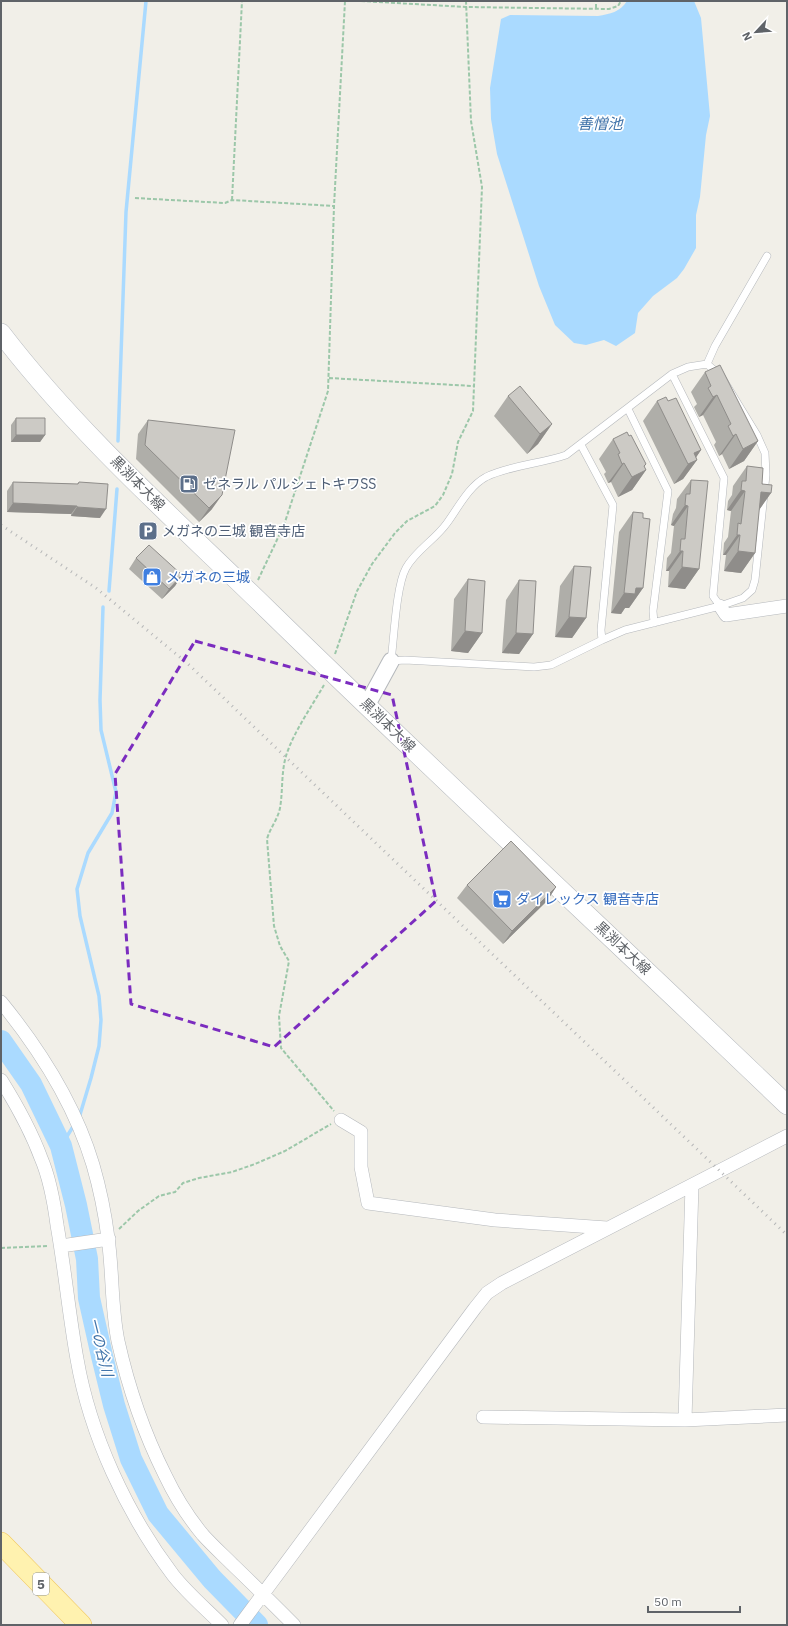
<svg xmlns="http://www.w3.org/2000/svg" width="788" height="1626" font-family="'IBM Plex Sans','Noto Sans JP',sans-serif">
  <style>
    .water { fill: #aadaff }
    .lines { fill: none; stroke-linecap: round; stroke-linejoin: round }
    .stream { stroke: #aadaff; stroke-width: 3.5 }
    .river { stroke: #aadaff; stroke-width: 22 }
    .service-casing { stroke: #b5b8bc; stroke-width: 8 }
    .minor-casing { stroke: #b5b8bc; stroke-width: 14 }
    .tertiary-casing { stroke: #b5b8bc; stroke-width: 18 }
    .secondary-casing { stroke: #b6babf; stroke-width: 20 }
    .primary-casing { stroke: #f2c960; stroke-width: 22 }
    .path { stroke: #9cc7a9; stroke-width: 2; stroke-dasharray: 4 2; stroke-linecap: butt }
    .service { stroke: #fff; stroke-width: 7 }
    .minor { stroke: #fff; stroke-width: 13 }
    .tertiary { stroke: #fff; stroke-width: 16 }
    .secondary { stroke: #fff; stroke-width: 19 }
    .primary { stroke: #fff2af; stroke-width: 21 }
    .rail { stroke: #b6b7b8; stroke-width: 3; stroke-dasharray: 1 5; stroke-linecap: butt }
    .wall { fill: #afaea9 }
    .shaded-wall { fill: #8f8d8a }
    .building { fill: #cccac5; stroke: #8f8d8a }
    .marked { fill: none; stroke: #7b2cbf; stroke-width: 3; stroke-dasharray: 8 5; stroke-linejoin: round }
    .labels { text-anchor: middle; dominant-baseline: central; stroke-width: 3.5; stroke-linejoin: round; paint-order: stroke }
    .shield { fill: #fff; stroke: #8f9295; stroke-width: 1 }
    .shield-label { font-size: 13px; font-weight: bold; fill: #5f6368 }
    .street-label { font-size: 14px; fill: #5f6368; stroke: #fff }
    .service-label { font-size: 14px; fill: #4e5e75; stroke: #fff; text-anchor: start }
    .shop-label { font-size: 14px; fill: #366cbe; stroke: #fff; text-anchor: start }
    .water-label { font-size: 15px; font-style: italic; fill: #4174aa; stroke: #fff }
  </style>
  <rect width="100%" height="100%" fill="#f1efe8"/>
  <path class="water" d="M627,1H694L701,18L710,116L706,135L700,197L696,215V248L684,269L677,278L653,296L638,313L635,333L616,346L604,340L586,345L574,343L555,325L539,286L497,154L491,119L490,88L501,19L510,15L598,16C610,14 620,12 627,1Z"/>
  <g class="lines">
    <path class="stream" d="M118,441L126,212L146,1
      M109,591L117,489
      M79,1118L91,1078L99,1046L101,1020L99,996L80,916L77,889L88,853L112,813L116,792L101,730L100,700L103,607
      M61,1146L74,1125"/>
    <path class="river" d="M1,1041L31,1084L61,1146L76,1205L87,1259L89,1298L102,1356L114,1405L131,1459L158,1514L212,1579L257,1625"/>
    <g class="service-casing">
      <path id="service" d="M707,364L721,376L757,435L765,453L766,475L755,580L752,590L743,598L720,606L625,630L602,640L551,665L534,667L405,660L391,661C394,639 396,586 406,568C416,550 435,540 447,523C458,508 469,486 486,477C511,465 540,464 566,455L672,374L688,367Z
        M707,364L715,346L767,256
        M672,374L724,478L713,596L720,606
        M628,409L668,491L653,611L654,623
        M581,445L613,505L601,630L602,640"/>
    </g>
    <g class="minor-casing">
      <path id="minor" d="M720,606L726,615L787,606
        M1,1002C41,1051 75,1105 93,1165C100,1189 105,1214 108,1238C113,1272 111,1307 118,1341C128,1386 144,1433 165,1475C175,1496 188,1517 203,1535C212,1545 223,1555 233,1565C254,1585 274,1605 294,1625
        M1,1080C16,1104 31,1131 41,1158C50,1179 54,1202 57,1225C65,1270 69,1315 77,1359C90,1435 127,1514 173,1575C187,1593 206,1609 222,1625
        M341,1120L361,1132V1167L368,1203L495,1220L607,1228
        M61,1246L109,1239
        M483,1417L685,1420L787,1415
        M685,1420L692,1185
        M240,1625L475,1308L487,1293L502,1283L787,1136"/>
    </g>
    <g class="tertiary-casing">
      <path id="tertiary" d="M367,705L391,661"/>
    </g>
    <g class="secondary-casing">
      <path id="secondary" d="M1,333C79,435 178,522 270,612C440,778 615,940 787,1105"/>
    </g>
    <g class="primary-casing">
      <path id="primary" d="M1,1543L81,1625"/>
    </g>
    <path class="path" d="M361,1L466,7L609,9L618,6L621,1
      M596,8V1
      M135,198L225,203L232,200L334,206
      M232,200L242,1
      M329,378L473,386
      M258,580L284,525L328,391L334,206L345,1
      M335,654L357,591L372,564L395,533L407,521L435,506L443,495L452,474L458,442L473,411L482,187L471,121L466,1
      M324,685C312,706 293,733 286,756C281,773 283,791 280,808C278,819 270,828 267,839L274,926L280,946L289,961L279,1016L281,1048L334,1111
      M119,1229L138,1211L159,1196L175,1192L183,1183L199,1178L232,1172L255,1164L285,1151L331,1124
      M1,1248L48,1246"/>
    <use href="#service" class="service"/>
    <use href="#minor" class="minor"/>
    <use href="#tertiary" class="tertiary"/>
    <use href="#secondary" class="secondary"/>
    <use href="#primary" class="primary"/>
    <path class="rail" d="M1,525L96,588L187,663L787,1235"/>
  </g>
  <path class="wall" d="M705,372L758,441L744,461L729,469L722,454L719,456L714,445L716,442L703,415L699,417L694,407L697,404L691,392Z
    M508,396L552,424L538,444L527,454L494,416Z
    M657,401H668L701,450L696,457L697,460L683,479L674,484L643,421Z
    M16,418L45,435L40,442H11V425Z
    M148,420L212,509L199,522L136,459L138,434Z
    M613,439L646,464L644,467L646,470L632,490L618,497L611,482L608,483L604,474L606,472L599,459Z
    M747,466L771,493L759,510L755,553L741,573L724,571L726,555H723L724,543L728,537L731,511L727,510L728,501L732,495L733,486Z
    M691,480L699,569L685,589L668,587L669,571H666L667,558L671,553L674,526L671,525L673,514L676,508L677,499Z
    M13,482L77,484L79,482L100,518L71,516V514L7,512V491Z
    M633,512L643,588L629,608H625L621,614L611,613L619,532Z
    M136,558L182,575L175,586L162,599L129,569Z
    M574,566L586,618L572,638L555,637L560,586Z
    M468,579L482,633L468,653L451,651L454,599Z
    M519,580L533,634L519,654L502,653L506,600Z
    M467,885L556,887L547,901L503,944L457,898Z"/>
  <path class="shaded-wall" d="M717,395L703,415L699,417L713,397Z
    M552,424L538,444L527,454L540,434Z
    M736,434L722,454L719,456L733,436Z
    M16,435H45L40,442H11Z
    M758,441L744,461L729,469L743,449Z
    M701,450L693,462L697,460L683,479L674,484L688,464L694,453Z
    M624,463L611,482L608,483L622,464Z
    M646,464L640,473L646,470L632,490L618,497L632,477L644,466Z
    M741,490L745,491L731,511L727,510Z
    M761,492L771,493L757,513Z
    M222,495L212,509L199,522L209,508Z
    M13,503L77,506L71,514L7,512Z
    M685,505L688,506L674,526L671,525Z
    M77,507L106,509L100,518L71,516Z
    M737,535H740L726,555H723Z
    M680,551H683L669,571H666Z
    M738,551L755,553L741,573L724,571Z
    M682,567L699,569L685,589L668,587Z
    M182,575L175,586L162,599L169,589Z
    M636,588H643L629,608H625L621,614L611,613L624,593Z
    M569,617L586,618L572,638L555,637Z
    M465,631L482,633L468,653L451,651Z
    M516,633L533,634L519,654L502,653Z
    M556,887L547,901L503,944L512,931Z"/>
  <path class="building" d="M720,365L758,441L743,449L736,434L733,436L728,426L731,424L717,395L713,397L708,388L711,386L705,372Z
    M520,386L552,424L540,434L508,396Z
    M666,397L668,401L676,398L701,450L694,453L697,460L688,464L657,401Z
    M16,418H45V435H16Z
    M148,420L235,430L222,495L209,508L145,445Z
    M627,432L629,436L631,435L646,464L644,466L646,470L632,477L624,463L622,464L618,454L620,453L613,439Z
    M747,466L763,468L762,484L772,485L771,493L761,492L755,553L738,551L740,535H737L738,523L741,524L745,491L741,490L742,481H746Z
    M691,480L708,481L699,569L682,567L683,551H680L681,539H685L688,506L685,505L686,494H690Z
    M13,482L78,484L79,482L108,484L106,509L77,507V506L13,503Z
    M633,512L643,513V518L650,519L643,588H636L635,594L624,593Z
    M149,545L182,575L169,589L136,558Z
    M574,566L591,567L586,618L569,617Z
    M468,579L485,581L482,633L465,631Z
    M519,580L536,581L533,634L516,633Z
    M511,841L556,887L512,931L467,885Z"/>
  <path class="marked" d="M195,641L392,695L436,901L274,1047L131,1004L115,774Z"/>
  <defs>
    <g id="fuel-square" transform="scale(1)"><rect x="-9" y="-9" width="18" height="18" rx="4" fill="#5c6f8a" stroke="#fff"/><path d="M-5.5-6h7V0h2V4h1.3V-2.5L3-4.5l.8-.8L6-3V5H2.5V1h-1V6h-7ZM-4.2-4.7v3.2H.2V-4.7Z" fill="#fff"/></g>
    <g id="parking-square" transform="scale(1)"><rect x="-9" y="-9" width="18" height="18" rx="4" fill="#5c6f8a" stroke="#fff"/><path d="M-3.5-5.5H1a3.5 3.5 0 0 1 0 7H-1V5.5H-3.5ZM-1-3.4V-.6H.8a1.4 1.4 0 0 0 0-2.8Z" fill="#fff"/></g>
    <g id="shop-square" transform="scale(1)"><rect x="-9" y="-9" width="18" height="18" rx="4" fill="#3f7fe0" stroke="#fff"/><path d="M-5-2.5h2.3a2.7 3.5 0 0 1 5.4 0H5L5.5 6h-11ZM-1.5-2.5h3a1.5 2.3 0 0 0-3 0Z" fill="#fff"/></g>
    <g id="supermarket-square" transform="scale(1)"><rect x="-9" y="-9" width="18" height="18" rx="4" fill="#3f7fe0" stroke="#fff"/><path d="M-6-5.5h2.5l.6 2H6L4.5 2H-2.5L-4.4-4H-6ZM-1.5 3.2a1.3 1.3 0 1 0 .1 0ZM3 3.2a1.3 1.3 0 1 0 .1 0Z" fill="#fff"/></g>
  </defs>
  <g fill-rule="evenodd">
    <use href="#fuel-square" x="189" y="484"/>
    <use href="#parking-square" x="148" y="531"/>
    <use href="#shop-square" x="152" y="577"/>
    <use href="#supermarket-square" x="502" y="899"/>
  </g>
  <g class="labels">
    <rect class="shield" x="33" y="1573" width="16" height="22" rx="3"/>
    <g class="shield-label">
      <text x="41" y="1584">5</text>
    </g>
    <g class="street-label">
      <text transform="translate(138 483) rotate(45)">黒渕本大線</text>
      <text transform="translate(388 725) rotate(44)">黒渕本大線</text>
      <text transform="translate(623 948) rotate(43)">黒渕本大線</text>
    </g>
    <g class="service-label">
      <text x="203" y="484">ゼネラル パルシェトキワSS</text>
      <text x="162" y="531">メガネの三城 観音寺店</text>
    </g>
    <g class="shop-label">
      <text x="166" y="577">メガネの三城</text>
      <text x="516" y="899">ダイレックス 観音寺店</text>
    </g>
    <g class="water-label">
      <text x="600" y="123">善憎池</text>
      <text transform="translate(101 1347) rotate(76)">一の谷川</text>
    </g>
  </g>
  <rect width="788" height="1626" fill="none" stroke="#5f6368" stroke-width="4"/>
  <g transform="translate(756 32) rotate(244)" stroke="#ffffff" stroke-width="3" paint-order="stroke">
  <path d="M0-3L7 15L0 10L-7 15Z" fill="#5f6368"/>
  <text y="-6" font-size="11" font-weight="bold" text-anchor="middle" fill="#5f6368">N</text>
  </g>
  <path d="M648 1606v6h92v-6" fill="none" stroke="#5f6368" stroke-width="2"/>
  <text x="654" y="1606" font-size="12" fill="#5f6368" stroke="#ffffff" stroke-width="3" paint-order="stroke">50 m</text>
</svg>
